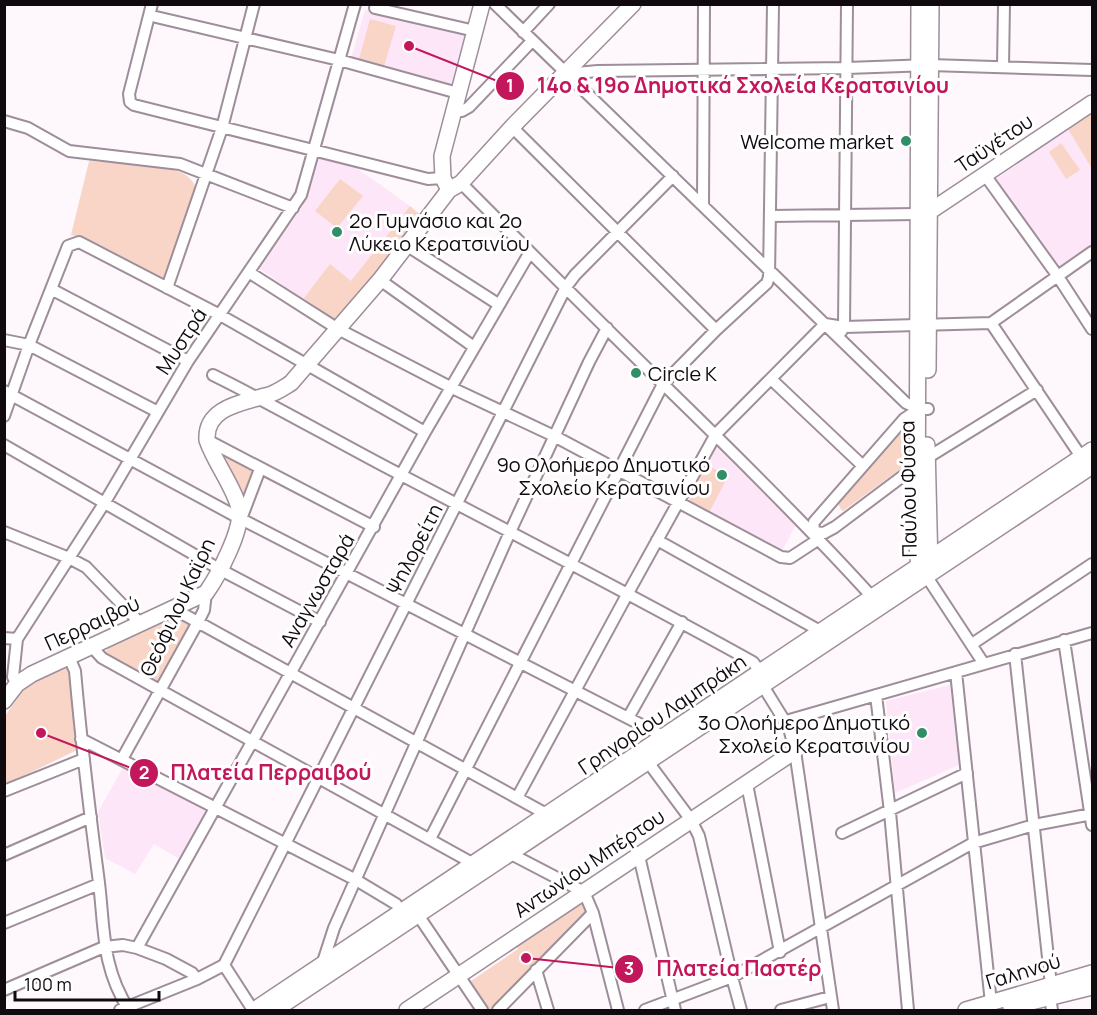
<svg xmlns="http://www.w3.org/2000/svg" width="1097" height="1015" font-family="Manrope,sans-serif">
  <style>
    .built { fill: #fde6f7 }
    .green { fill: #f8d5c6 }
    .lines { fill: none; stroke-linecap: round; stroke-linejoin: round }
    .street-casing { stroke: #9d8e99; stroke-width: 14 }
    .secondary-casing { stroke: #9d8e99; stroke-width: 18 }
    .street { stroke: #fff; stroke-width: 10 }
    .secondary { stroke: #fff; stroke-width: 15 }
    .poi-dot { fill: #318f67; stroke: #fff; stroke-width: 2 }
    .labels { text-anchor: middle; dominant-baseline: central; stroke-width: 6; stroke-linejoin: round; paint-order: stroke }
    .poi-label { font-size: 20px; fill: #100a0e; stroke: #fff; text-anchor: end }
    .street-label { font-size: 20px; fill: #100a0e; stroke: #fff }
    .leader { fill: none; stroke: #c2185b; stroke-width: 2 }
    .callout-dot { fill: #c2185b; stroke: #fff; stroke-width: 2 }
    .mark-label { font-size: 18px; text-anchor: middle; font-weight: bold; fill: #fff }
    .callout-label { font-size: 21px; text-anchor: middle; font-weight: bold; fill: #c2185b; stroke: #fff; stroke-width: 6; stroke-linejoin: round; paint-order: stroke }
  </style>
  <rect width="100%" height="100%" fill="#fef7fc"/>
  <path class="built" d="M365,10L467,33L451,89L351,59Z
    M1068,129L1092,169V248L1060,270L996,179Z
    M320,155L351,164L410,206L325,315L259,268L303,206Z
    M715,446L796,524L781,553L684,504Z
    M950,685L959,765L895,793L886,701Z
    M125,764L210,812L181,860L154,844L135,874L105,858L98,812Z"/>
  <path class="green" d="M370,19L396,26L384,66L359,59Z
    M1092,112V169L1068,129Z
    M1061,143L1080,170L1066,179L1049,152Z
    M89,161C111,163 168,164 184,174C190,177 194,183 196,188L164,278L86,238L71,235Z
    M340,179L363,196L337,228L315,211Z
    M410,206L424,218L339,323L304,298L330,264L351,281Z
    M904,429L910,430V462L843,511L840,508L838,502Z
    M222,457L240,461L256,470L246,495L242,497Z
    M707,465L728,476L710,511L689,500Z
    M172,616L189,625L157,686L104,655L108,648Z
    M67,665L79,749L5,785V716L26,686Z
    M583,901L589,913L490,1010L471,981L518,949L516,945Z"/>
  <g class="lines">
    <g class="street-casing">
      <path id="street" d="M152,4L129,94L130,102L134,105L428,179L443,178
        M495,4L906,403L919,409H928
        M375,8L475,31
        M156,17L339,60L458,93
        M523,32L549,4
        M1003,67L1004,4
        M565,74L598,71L847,68L930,65L1092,70
        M453,110L462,111L469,107L532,41
        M4,121L28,128L69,151L180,164L293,208
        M512,127L716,330
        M985,175L1057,275L1092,329
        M461,183C528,250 595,318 664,385C735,454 806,524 873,598
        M703,205L704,4
        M771,216L917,214
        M406,245L498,304
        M250,273L338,329L452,388L554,436L781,557L790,558L819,539
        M380,280L474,347
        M167,288L222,128L254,4
        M51,289L188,361
        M991,323L1082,458
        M841,332L844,327L847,4
        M4,340L29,345L158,412
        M213,375C278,407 339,443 403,476C520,537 638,598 753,662L761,673
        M771,379L863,466
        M4,391L241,519L665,737
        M4,416L29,345L68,246L79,242L220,315L425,432
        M207,440L374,527
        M4,445L221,570L320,622
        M241,519L260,469
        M4,532L69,558L86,567L140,623
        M813,532L824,533L835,527L927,458L1037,390
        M813,532L814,522L904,419L919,409
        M657,540L822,632
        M927,577L984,664
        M174,609L548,815
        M4,638L17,639
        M1064,640L1092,825
        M972,644L1092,564
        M92,647L102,658L474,864
        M1015,654L1051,985
        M69,657L75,671C81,739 89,807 98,875C105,925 100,965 129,1010
        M956,672L991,1003
        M17,684L13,677L17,639L105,502L188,361L301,195L355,4
        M763,686L789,728L795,751L833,1010
        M876,695L890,812L908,1010
        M628,718L682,622
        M786,721L1092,633
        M81,739L356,880L396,904L402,912
        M122,759L198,622L204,610L206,593
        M648,762L691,820L699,836L732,977L741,1010
        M747,784L780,952
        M4,791L84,759
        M517,798L628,593L716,434L825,324L844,327L991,323L1092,252
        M842,833L967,773
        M430,839L663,384L716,330L767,283L769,277L773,4
        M511,854L584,892L593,913L618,1010
        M4,855L91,817
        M639,856L675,1010
        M418,915L482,1010
        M4,923L99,884
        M137,948L425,432L530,252
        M224,965L566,287L575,275L673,176
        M224,965L253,1010
        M322,965L334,928L510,532L589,362L607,328
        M536,970L548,1010
        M4,990L104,947L123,945L137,948L166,959L192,973L197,979
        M1050,997L1052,1010
        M120,1010L197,979L224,965
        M498,1010L593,913
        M645,1010L732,977L973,843L1034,825L1092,814
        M781,1010L830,997"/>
    </g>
    <g class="secondary-casing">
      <path id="secondary" d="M919,4L917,545L919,568L923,572
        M449,190L443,178L442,156L482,4
        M922,213L929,212L1092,103
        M928,370L931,4
        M927,445L930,568
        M4,701L17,684L32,674L206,593C218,576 244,528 239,508C234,487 215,463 207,440C205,408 241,403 265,396C275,394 283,388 291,383L380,280L449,190L461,183L512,127L633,4
        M1011,1007L1092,987
        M254,1010L1092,450
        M275,1010L1092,466
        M407,1010L795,751
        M966,1010L1092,973"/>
    </g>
    <use href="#street" class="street"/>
    <use href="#secondary" class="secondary"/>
  </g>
  <g class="poi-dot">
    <circle cx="906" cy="141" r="6"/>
    <circle cx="337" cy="232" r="6"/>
    <circle cx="636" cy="373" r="6"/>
    <circle cx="722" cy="475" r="6"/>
    <circle cx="922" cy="733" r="6"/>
  </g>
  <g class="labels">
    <g class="poi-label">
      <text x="894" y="141">Welcome market</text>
      <text x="349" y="220" text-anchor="start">2ο Γυμνάσιο και 2ο<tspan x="349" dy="23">Λύκειο Κερατσινίου</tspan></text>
      <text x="648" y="373" text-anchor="start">Circle K</text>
      <text x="710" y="464">9ο Ολοήμερο Δημοτικό<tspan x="710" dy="23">Σχολείο Κερατσινίου</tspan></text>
      <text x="910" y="722">3ο Ολοήμερο Δημοτικό<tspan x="910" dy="23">Σχολείο Κερατσινίου</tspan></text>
    </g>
    <g class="street-label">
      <text transform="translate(994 143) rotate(-34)">Ταϋγέτου</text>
      <text transform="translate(181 341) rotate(-57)">Μυστρά</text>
      <text transform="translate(908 489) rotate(-91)">Παύλου Φύσσα</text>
      <text transform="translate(414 549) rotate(-63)">Ψηλορείτη</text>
      <text transform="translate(317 590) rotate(-60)">Αναγνωσταρά</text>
      <text transform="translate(177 607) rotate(-65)">Θεόφιλου Καϊρη</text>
      <text transform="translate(92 623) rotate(-25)">Περραιβού</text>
      <text transform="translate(662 714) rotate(-34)">Γρηγορίου Λαμπράκη</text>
      <text transform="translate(589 863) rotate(-34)">Αντωνίου Μπέρτου</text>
      <text transform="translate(1023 971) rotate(-17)">Γαληνού</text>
    </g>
  </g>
  <path class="leader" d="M409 46L510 86M41 733L144 773M526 958L629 969"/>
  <g class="callout-dot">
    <circle cx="409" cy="46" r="6"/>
    <circle cx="41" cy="733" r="6"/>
    <circle cx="526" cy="958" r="6"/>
    <circle cx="510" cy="86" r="15"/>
    <circle cx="144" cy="773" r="15"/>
    <circle cx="629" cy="969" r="15"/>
  </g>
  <g class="mark-label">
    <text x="510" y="92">1</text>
    <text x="144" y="779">2</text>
    <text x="629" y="975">3</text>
  </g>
  <g class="callout-label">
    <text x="743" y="93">14ο &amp; 19ο Δημοτικά Σχολεία Κερατσινίου</text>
    <text x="271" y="780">Πλατεία Περραιβού</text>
    <text x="739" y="976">Πλατεία Παστέρ</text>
  </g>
  <rect width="1097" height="1015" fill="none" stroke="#100a0e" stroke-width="12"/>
  <path d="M15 991v9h144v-9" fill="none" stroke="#100a0e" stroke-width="3"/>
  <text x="24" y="991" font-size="18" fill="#100a0e" stroke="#ffffff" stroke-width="4.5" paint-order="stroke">100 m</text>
</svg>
